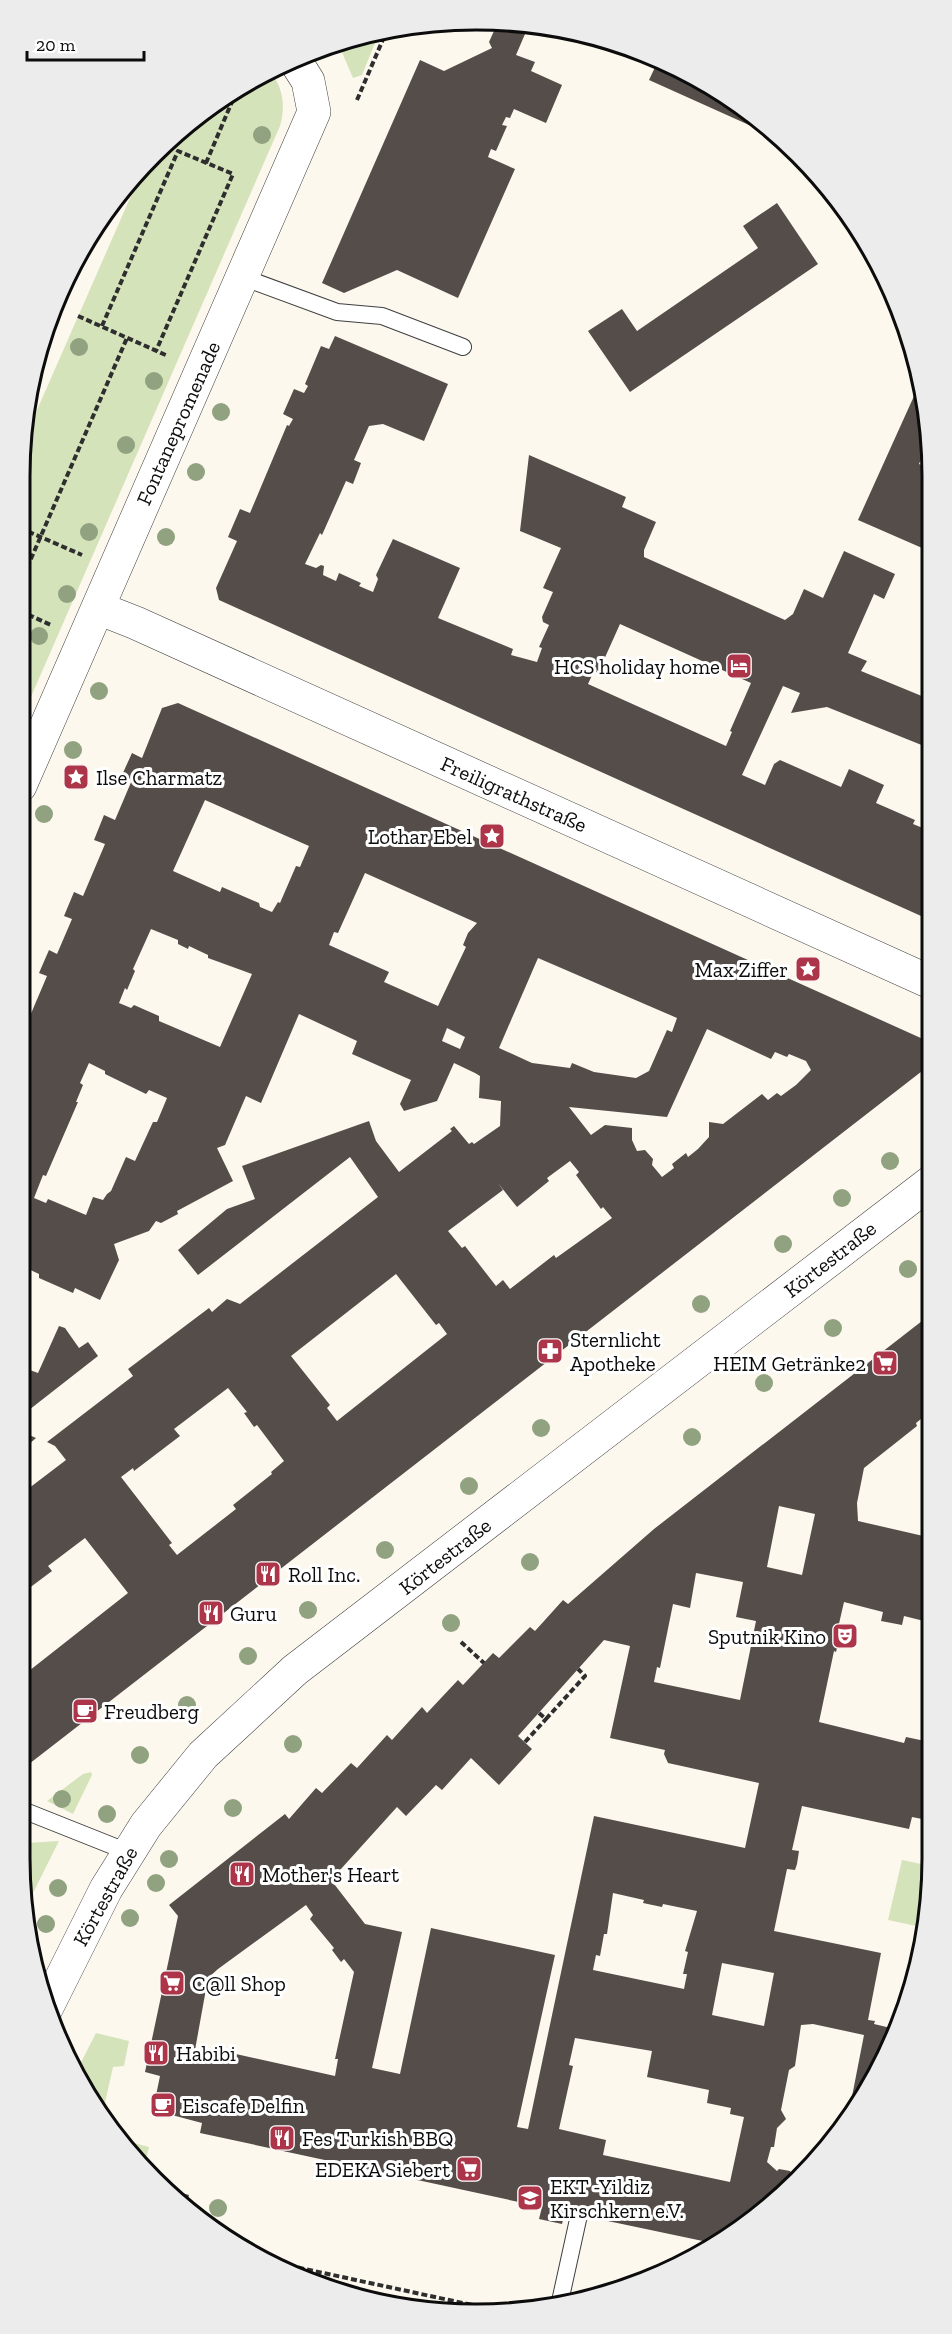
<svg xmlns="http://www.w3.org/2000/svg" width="952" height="2334" font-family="'Zilla Slab',serif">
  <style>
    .green { fill: #d5e3bb }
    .building { fill: #544d4a; fill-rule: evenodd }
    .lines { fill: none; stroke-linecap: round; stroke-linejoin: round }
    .lane-casing { stroke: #3f3f3f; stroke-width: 18 }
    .street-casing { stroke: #3f3f3f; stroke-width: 34 }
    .path { stroke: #2e2e2e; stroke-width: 4; stroke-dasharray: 6 3; stroke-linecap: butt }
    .lane { stroke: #fff; stroke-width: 16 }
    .street { stroke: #fff; stroke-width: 33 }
    .tree { fill: #90a27f }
    .labels { text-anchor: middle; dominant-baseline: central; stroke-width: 6; stroke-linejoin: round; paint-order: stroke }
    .street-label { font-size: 21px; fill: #0c0c0c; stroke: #fff }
    .poi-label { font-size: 21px; fill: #0c0c0c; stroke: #fff; text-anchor: start }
    .rim { fill: none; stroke: #0c0c0c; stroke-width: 3 }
  </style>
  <rect width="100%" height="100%" fill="#fdf8ee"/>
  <path class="green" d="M380,31L362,75L353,78L338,43L358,35Z
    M269,70C283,86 286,106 280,126L20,722V476L26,435L145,164L198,114Z
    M91,1772L92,1775L73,1814L47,1801L83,1774Z
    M20,1841L26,1843L59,1841L27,1905L20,1858Z
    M902,1860L931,1866L921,1927L888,1920Z
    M96,2033L129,2041L124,2066L113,2067L102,2116L80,2086L75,2074Z
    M119,2139L149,2147L144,2168L133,2159Z"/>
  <path class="building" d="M498,22L518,23L528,27L516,55L535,62L531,71L562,85L546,123L514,109L510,118L506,117L502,125L507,126L496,151L491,149L488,157L515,169L458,298L397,270L344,293L322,283L420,60L444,71L492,48L489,42Z
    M658,61L729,96L760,124L758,129L649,80Z
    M777,203L818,264L630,392L588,331L622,309L637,331L758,248L743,226Z
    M335,336L448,384L424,441L383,424L369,426L354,460L361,463L353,484L346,481L322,535L320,533L305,564L316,568L321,565L324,566L323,575L336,581L339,573L361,583L359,586L373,592L378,579L376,575L393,539L460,568L438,618L513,649L511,655L537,662L542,648L539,647L549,625L543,622L542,617L553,592L543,588L561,548L520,531L529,455L626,497L622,507L656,522L644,550V557L785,620L793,614L804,589L823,598L844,551L895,574L884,599L874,594L848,653L867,661L861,671L929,699V748L827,707L791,713L800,693L783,686L742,775L765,785L774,764L780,760L841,787L849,769L884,785L876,803L915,820L913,824L930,831V920L219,600L216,588L237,541L228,537L240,509L250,513L287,425L289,426L293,419L283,414L294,389L304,393L308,386L305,384L321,346L329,349ZM620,624L751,683L730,731L732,732L726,746L588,684L594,671L598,673Z
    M919,385L929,416V449L925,450L919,464L929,468V551L858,520Z
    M178,703L923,1039L926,1068L20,1771V1678L128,1593L85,1538L48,1566L52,1571L20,1595V1495L66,1460L55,1446L47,1442L133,1376L128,1369L209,1308L212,1312L227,1299L240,1304L378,1197L350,1157L198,1275L178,1250L227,1209L255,1199L242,1166L369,1121L376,1141L399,1172L452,1131L450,1129L454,1126L469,1144L472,1142L474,1144L500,1126L501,1101L479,1098L480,1076L475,1073L454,1063L437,1101L404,1111L400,1104L411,1080L352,1054L357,1041L299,1014L261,1103L246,1096L225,1145L217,1148L233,1181L177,1211L178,1214L161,1223L156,1221L149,1231L114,1244L119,1260L100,1300L75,1288L73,1293L39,1278V1274L22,1266L23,1262L20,1261V1020L27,1023L47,976L39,973L49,950L57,954L72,919L64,916L74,892L83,896L105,844L94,840L104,815L115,820L132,780L122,775L132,753L142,758L162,708ZM205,800L309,846L300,867L296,866L280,903L278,902L272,912L260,907L259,903L222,887L220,892L173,871ZM365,873L477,923L468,933L463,945L466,947L438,1006L384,982L389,972L329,945L334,932L338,933ZM151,929L178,940V944L188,949L189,946L208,955V958L252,974L220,1047L159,1021V1016L134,1005L131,1008L119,1003L125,988L127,990L135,971L133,969ZM538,958L677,1018L672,1032L667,1030L649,1071L636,1078L594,1072L572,1063L570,1068L532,1063L499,1048ZM447,1028L465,1037L460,1049L442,1041ZM707,1029L771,1059L775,1052L787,1057L789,1054L806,1061L811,1070L796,1085L781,1096L777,1093L768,1100L762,1094L723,1124L709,1122V1137L698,1149L688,1157L686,1153L672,1164L674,1168L662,1177L652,1165L653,1159L645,1150L637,1151L632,1140V1128L605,1125L591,1135L569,1107L667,1117ZM89,1063L105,1071V1074L146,1094L149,1090L167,1098L157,1122H153L135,1161L126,1157L111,1191L107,1194L103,1200L93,1197L86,1215L48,1199L46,1203L34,1198L43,1175L46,1176L78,1102H76L83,1085L80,1083ZM570,1161L579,1172L576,1175L601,1209L603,1207L612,1218L556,1258L554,1255L510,1289L503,1280L496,1286L465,1246L462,1248L448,1231L503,1190L498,1183L517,1207L549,1181L547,1178ZM396,1274L436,1325L439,1323L447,1334L337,1421L327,1408L330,1405L291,1356ZM228,1388L247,1412L244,1413L254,1427L257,1425L284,1461L271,1472L272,1474L233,1505L236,1509L177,1555L169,1545L172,1543L121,1477L133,1468L134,1471L180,1436L174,1429Z
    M931,1314V1411L916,1423L917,1426L864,1468L857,1503L858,1521L932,1538V1623L904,1616L902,1625L881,1621L883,1612L844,1602L838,1628L841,1629L839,1639L836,1652L834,1651L819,1722L904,1743L906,1737L925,1741L932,1712V1821L912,1817L909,1829L802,1806L792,1850L799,1851L797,1864L795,1870L787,1869L774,1931L881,1953L868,2020L875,2021L874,2024L895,2029L848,2117L864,2035L813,2024L801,2025L795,2066L789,2070L781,2110L786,2119L777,2128L774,2147H771L767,2162L777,2171L779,2169L790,2171L794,2178L729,2238L717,2244L565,2212L562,2224L539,2219L542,2207L200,2133L202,2123L153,2110L160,2076L145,2072L178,1916L169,1905L285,1814L289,1819L316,1788L322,1793L351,1763L357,1768L387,1735L392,1740L422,1707L427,1713L458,1680L463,1685L493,1653L499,1658L530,1627L535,1631L563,1600L568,1604L654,1529ZM779,1506L815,1514L802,1575L767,1567ZM696,1573L743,1582L736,1617L756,1621L740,1700L654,1682L657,1667L660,1668L673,1604L690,1608ZM604,1640L630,1646L610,1738L665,1750L664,1754L668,1763L759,1783L745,1848L594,1816L528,2129L517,2127L555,1955L431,1928L400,2074L372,2068L402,1932L365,1924L331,1880L397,1807L406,1816L436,1785L442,1790L471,1758L499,1785L532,1749L518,1736ZM613,1893L644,1900L643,1903L662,1907L663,1904L697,1911L685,1951L688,1952L683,1974H687L684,1989L593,1970L596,1955L600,1956L604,1934H607ZM306,1905L313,1915L310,1919L334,1948L332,1950L341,1962L344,1959L354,1972L335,2059H338L335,2076L218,2050L217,2054L195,2050L208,1978L218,1969ZM722,1963L774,1973L764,2026L712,2015ZM575,2038L652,2051L647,2077L709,2090L707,2103L731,2108L730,2114L744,2117L730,2182L603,2155L606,2140L559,2129L573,2066L569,2065Z
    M59,1326L65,1328L79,1348L88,1342L98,1356L20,1417V1376L27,1369L38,1373Z
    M20,1431L36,1438L20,1452Z
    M171,2190L189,2195L187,2204L180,2198Z"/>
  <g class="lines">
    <g class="lane-casing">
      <path id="lane" d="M242,277L337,312L382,316L463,347
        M20,1809L128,1852
        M559,2306L579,2215"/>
    </g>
    <g class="street-casing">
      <path id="street" d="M98,608L136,623L930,982
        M20,786L314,112L308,81L294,59
        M46,2009L106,1889L146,1825L203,1755L295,1670L931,1182"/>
    </g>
    <path class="path" d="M357,100L387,30
      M206,163L237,90
      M78,316L168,356
      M102,326L178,151L233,174L156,351
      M20,528L82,555
      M20,584L127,338
      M20,611L51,625
      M461,1642L484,1663
      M539,1713L546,1719L585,1676L578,1669
      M525,1742L546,1719
      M263,2260L486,2308"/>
    <use href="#lane" class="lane"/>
    <use href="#street" class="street"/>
  </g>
  <g class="tree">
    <circle cx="262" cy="135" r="9"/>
    <circle cx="79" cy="347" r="9"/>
    <circle cx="154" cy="381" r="9"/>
    <circle cx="221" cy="412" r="9"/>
    <circle cx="126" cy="445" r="9"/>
    <circle cx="196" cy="472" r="9"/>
    <circle cx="89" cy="532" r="9"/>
    <circle cx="166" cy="537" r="9"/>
    <circle cx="67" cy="594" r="9"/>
    <circle cx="39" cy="636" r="9"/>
    <circle cx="99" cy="691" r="9"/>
    <circle cx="73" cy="750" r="9"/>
    <circle cx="44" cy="814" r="9"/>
    <circle cx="890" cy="1161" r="9"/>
    <circle cx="842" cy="1198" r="9"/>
    <circle cx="783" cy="1244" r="9"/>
    <circle cx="908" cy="1269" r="9"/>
    <circle cx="701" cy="1304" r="9"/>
    <circle cx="833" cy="1328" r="9"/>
    <circle cx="764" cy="1383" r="9"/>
    <circle cx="541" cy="1428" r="9"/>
    <circle cx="692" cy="1437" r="9"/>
    <circle cx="469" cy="1486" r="9"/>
    <circle cx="385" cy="1550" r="9"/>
    <circle cx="530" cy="1562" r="9"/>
    <circle cx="308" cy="1610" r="9"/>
    <circle cx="451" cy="1623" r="9"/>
    <circle cx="248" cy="1656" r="9"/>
    <circle cx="187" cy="1705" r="9"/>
    <circle cx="293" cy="1744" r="9"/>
    <circle cx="140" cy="1755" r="9"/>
    <circle cx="62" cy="1799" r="9"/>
    <circle cx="233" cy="1808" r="9"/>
    <circle cx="107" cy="1814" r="9"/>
    <circle cx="169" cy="1859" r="9"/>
    <circle cx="156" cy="1883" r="9"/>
    <circle cx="58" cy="1888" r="9"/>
    <circle cx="130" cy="1918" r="9"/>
    <circle cx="46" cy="1924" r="9"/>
    <circle cx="218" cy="2208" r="9"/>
  </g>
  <defs>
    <g id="hotel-square" transform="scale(1.35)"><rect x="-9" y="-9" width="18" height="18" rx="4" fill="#ac3549" stroke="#fff"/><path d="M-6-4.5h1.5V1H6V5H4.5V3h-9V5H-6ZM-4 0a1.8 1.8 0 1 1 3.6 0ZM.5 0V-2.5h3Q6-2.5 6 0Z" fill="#fff"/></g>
    <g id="sight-square" transform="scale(1.35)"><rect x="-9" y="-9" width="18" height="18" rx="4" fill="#ac3549" stroke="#fff"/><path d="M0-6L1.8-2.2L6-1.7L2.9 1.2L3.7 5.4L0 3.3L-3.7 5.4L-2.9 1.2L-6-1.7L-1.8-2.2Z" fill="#fff"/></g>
    <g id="pharmacy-square" transform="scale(1.35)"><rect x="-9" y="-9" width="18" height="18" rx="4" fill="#ac3549" stroke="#fff"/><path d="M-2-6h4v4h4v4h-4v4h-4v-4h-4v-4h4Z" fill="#fff"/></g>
    <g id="supermarket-square" transform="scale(1.35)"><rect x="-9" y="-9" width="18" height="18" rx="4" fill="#ac3549" stroke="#fff"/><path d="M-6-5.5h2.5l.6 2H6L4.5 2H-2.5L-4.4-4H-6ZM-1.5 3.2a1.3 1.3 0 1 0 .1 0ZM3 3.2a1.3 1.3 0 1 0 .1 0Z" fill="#fff"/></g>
    <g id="restaurant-square" transform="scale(1.35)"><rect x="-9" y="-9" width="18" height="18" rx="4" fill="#ac3549" stroke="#fff"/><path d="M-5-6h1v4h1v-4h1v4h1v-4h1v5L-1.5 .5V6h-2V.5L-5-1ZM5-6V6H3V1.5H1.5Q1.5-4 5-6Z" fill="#fff"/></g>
    <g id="theatre-square" transform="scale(1.35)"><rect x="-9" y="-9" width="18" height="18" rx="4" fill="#ac3549" stroke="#fff"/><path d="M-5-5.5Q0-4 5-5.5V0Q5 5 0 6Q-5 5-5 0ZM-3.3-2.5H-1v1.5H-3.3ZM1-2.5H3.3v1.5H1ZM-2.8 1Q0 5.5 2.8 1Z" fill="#fff"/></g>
    <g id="cafe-square" transform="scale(1.35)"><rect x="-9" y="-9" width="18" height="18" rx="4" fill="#ac3549" stroke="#fff"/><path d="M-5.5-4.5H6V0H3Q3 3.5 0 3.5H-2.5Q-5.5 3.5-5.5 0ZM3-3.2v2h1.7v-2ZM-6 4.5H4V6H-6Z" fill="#fff"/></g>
    <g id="school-square" transform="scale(1.35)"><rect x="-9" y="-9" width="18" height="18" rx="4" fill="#ac3549" stroke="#fff"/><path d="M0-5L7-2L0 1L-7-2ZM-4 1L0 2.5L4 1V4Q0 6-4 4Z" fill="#fff"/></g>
  </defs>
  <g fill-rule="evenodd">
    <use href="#hotel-square" x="739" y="666"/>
    <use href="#sight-square" x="76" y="777"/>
    <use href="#sight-square" x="492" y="836"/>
    <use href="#sight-square" x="808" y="969"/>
    <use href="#pharmacy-square" x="550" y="1351"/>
    <use href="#supermarket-square" x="885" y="1363"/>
    <use href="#restaurant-square" x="268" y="1574"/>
    <use href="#restaurant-square" x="211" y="1613"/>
    <use href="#theatre-square" x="845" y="1636"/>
    <use href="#cafe-square" x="85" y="1711"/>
    <use href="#restaurant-square" x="242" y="1874"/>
    <use href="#supermarket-square" x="172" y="1983"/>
    <use href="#restaurant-square" x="156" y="2053"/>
    <use href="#cafe-square" x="163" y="2105"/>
    <use href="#restaurant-square" x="282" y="2138"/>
    <use href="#supermarket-square" x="469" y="2169"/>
    <use href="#school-square" x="530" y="2198"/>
  </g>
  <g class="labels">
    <g class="street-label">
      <text transform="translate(178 423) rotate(-66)">Fontanepromenade</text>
      <text transform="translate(514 794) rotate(24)">Freiligrathstraße</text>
      <text transform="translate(830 1259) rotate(-38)">Körtestraße</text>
      <text transform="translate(445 1556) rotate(-38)">Körtestraße</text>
      <text transform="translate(105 1896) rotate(-61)">Körtestraße</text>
    </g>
    <g class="poi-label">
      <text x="720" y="666" text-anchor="end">HCS holiday home</text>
      <text x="96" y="777">Ilse Charmatz</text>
      <text x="472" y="836" text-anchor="end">Lothar Ebel</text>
      <text x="788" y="969" text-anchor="end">Max Ziffer</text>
      <text x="570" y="1339">Sternlicht<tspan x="570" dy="24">Apotheke</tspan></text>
      <text x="866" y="1363" text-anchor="end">HEIM Getränke2</text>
      <text x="288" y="1574">Roll Inc.</text>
      <text x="230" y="1613">Guru</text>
      <text x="826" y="1636" text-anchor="end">Sputnik Kino</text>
      <text x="104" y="1711">Freudberg</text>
      <text x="262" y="1874">Mother's Heart</text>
      <text x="192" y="1983">C@ll Shop</text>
      <text x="176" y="2053">Habibi</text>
      <text x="182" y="2105">Eiscafe Delfin</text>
      <text x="302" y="2138">Fes Turkish BBQ</text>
      <text x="450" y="2169" text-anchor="end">EDEKA Siebert</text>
      <text x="550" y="2186">EKT -Yildiz<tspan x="550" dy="24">Kirschkern e.V.</tspan></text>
    </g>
  </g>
  <path d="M0 0H952V2334H0ZM476 30H476A446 446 0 0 1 922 476V1858A446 446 0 0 1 476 2304H476A446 446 0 0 1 30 1858V476A446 446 0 0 1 476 30Z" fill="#ececec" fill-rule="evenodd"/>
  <path class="rim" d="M476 30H476A446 446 0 0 1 922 476V1858A446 446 0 0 1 476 2304H476A446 446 0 0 1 30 1858V476A446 446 0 0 1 476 30Z"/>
  <path d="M27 51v9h117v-9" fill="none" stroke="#0c0c0c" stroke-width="3"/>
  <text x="36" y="51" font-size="18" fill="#0c0c0c" stroke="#ffffff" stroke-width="4.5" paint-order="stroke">20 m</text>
</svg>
